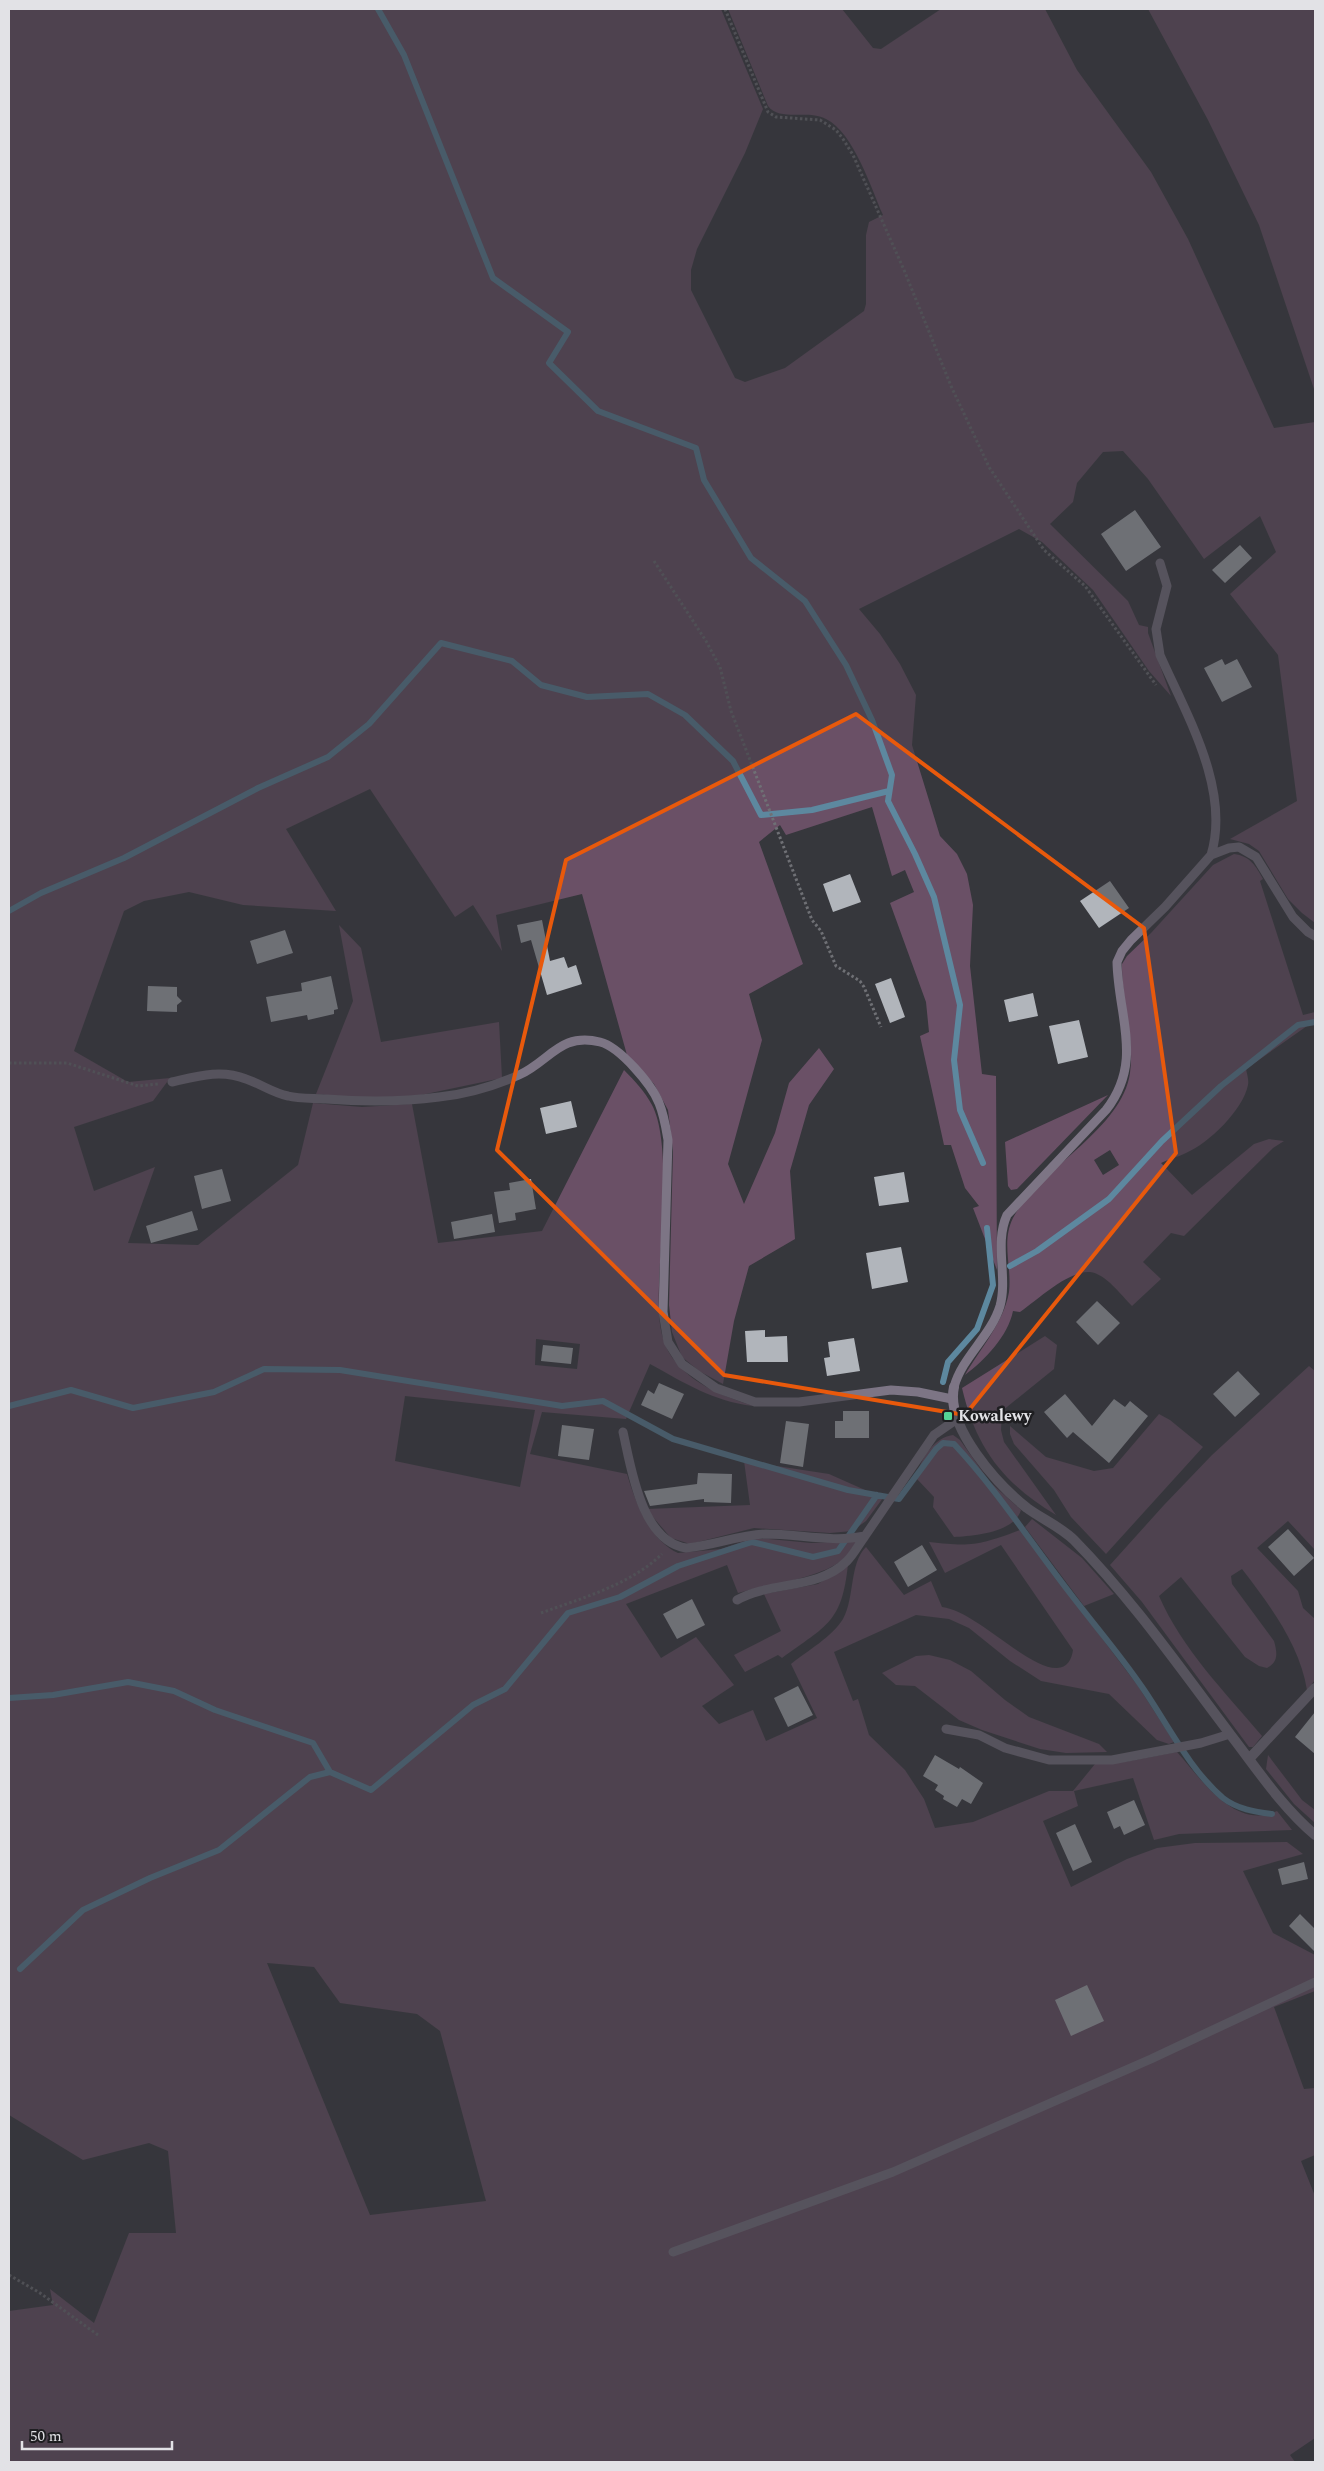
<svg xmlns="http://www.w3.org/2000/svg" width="1324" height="2471" font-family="Spectral,serif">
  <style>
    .green { fill: #6a5066; fill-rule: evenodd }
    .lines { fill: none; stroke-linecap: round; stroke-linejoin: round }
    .stream { stroke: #5d889f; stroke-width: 6 }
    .building { fill: #b1b5bb }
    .path { stroke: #6f7075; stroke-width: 3; stroke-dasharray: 2.5 2.5; stroke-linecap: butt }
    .lane { stroke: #7d7585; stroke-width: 9 }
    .street { stroke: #7d7585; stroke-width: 10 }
    .marked { fill: none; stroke: #e8590c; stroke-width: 4; stroke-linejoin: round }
    .poi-dot { fill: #54d396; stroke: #1e1e21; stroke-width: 2 }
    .labels { text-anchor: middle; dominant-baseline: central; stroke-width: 5; stroke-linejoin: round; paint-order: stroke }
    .poi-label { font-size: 16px; font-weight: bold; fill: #e2e2e6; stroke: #1e1e21; text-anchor: start }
  </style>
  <rect width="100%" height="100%" fill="#36373c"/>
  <path class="green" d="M9,9H721L763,109L745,153L697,249L691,270V290L735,378L745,382L785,368L864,311L866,304V235L869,222L883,215C871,188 854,133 826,119C808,109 780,122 768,106L728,9H842L873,48L881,49L941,9H1045L1077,70L1151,172L1188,239L1274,428L1315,422V923L1302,913L1288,899L1259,851L1249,844L1230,839L1297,801L1278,655L1230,594L1276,552L1260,516L1204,559L1148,479L1123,451L1103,452L1077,483L1073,502L1050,524L1128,601L1139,625L1148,627V633L1171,696L1149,671L1093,590L1042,542L1019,529L859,609L880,634L900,664L916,695L912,745L940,836L957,854L967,874L973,905L970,966L982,1074L996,1076L997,1270L973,1208L979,1206L965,1188L951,1145H944L920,1036L929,1032L926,1002L890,903L914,892L905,870L892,876L872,807L786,835L780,825L759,842L803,964L749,994L762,1040L728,1164L744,1204L775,1133L789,1083L819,1048L834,1069L809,1105L790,1171L795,1239L749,1266L734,1321L723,1384L699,1371L682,1357L672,1332L669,1305L673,1151L668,1110L654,1084L627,1055L582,894L496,915L502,951L473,905L455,917L370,789L286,829L336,911L243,905L189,892L144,901L124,911L74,1051L128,1082L170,1078L153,1101L74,1127L94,1191L155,1167L128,1243L198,1245L298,1165L313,1103L362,1107L412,1104L438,1243L542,1231L624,1070C635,1081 645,1092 652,1105C672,1143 660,1241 659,1286C658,1312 658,1340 675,1361C695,1386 724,1396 753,1406C712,1401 685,1383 650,1364L626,1419L542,1412L530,1454L627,1474C635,1501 649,1540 678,1553L721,1549L751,1539H769L811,1543L857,1541C852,1548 848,1555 842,1560C821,1578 766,1585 738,1593L727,1565L626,1604L661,1658L696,1637L734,1685L702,1706L719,1724L753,1710L766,1741L817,1718L791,1664C807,1651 832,1637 843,1619C855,1597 849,1564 866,1547L904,1595L931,1581L942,1607C976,1611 1028,1669 1057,1668C1067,1668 1072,1659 1073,1650L1001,1545L945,1573L929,1542C972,1547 980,1545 1020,1530L1138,1686L1174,1742L1169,1744L1157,1740L1109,1694L1041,1681L1010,1661L969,1628L949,1619L916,1615L834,1652L853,1701L858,1699L869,1735L905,1770L924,1799L935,1828L973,1822L1049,1791H1073L1095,1764L1124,1762L1177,1752C1201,1779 1235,1831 1277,1811L1292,1830L1179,1834L1154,1840L1133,1778L1074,1791L1078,1806L1043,1821L1071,1887L1127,1859L1157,1848L1195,1843L1287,1842L1303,1854L1243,1871L1273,1933L1315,1955V1991L1274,2007L1304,2089L1315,2088V2155L1301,2161L1315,2196V2438L1290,2455L1295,2462H9V2311L53,2305L50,2289L94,2323L129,2233H176L168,2151L149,2143L83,2160L9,2115ZM536,1339L580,1344L577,1369L535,1365ZM405,1396L535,1410L520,1487L395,1461ZM267,1963L314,1967L340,2003L417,2014L440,2031L486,2201L370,2215Z
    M1148,9H1315V392L1259,225L1208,120Z
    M1234,854C1250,856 1256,866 1263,879L1260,881L1303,1015L1315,1012V1024L1307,1026L1246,1069C1247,1074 1249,1080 1248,1085C1243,1110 1209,1143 1186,1153C1178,1157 1169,1159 1161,1163L1192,1195L1254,1144L1269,1139L1284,1141L1273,1148L1184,1236L1171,1233L1143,1262L1161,1279L1132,1306C1121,1295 1106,1274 1090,1272C1069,1270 1037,1300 1020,1312L1013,1311C1008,1336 985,1360 965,1375C980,1349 1004,1322 1009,1292C1012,1266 1001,1242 1013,1218C1039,1168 1122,1130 1130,1073C1135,1036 1121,1000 1122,964L1127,956L1151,933L1213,865ZM1110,1150L1119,1165L1103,1175L1094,1160Z
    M339,925L361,948L381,1042L499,1022L502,1078L421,1095L370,1099L316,1094L353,1001Z
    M1108,1095L1017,1189L1011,1190L1008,1186L1005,1142Z
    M1045,1336L1057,1345L1054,1369L1002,1411L1001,1430L1004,1442L1056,1515C1003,1483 976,1448 962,1388Z
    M1309,1366L1315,1371V1550L1288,1521L1257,1548L1298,1591L1303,1608L1315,1619V1680L1307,1690C1300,1645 1269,1604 1242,1569L1231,1576L1232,1584L1274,1641C1277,1652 1279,1662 1267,1668L1259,1666L1245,1657L1181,1577L1159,1596C1182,1649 1225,1692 1262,1736L1253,1747H1249L1142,1602L1110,1565L1164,1505L1212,1455Z
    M1159,1414L1170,1420L1203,1447L1106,1554L1071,1517L1054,1490L1014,1444L1010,1434V1426L1046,1457L1094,1471L1113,1468Z
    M953,1435L960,1440L990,1482L1021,1510C1014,1533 973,1536 954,1537L933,1507L934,1497L917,1479C918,1461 934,1437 953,1435Z
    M744,1461L829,1474L883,1498L866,1521L852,1531L830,1533L754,1528L690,1544L671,1538L646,1509L750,1505Z
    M1032,1519L1082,1558L1114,1594L1084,1606L1025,1527Z
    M848,1564C842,1623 827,1625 782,1658L778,1655L745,1672L734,1655L781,1631L764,1594L818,1584Z
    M929,1655L950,1660L971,1671L1005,1700L1029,1717L1099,1744L1107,1752L1066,1753L1040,1749L982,1730L959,1720L915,1686L896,1685L882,1673L916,1656Z
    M1268,1755L1302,1800L1315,1810V1823L1294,1804L1266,1769Z"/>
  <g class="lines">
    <path class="stream" d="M378,9L404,55L493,278L568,332L549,363L598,411L696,448L704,480L751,558L805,601L846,665L872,720L892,775L888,801L915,854L934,897L960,1005L954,1060L960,1110L983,1163
      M9,911L41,893L124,858L258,788L328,757L369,724L441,643L512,661L541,685L587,697L648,694L685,715L733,761L761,815L812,810L889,791
      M1010,1266L1037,1251L1109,1199L1162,1141L1221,1086L1298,1025L1315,1022
      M943,1382L948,1362L977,1329L993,1285L987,1228
      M9,1406L71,1390L133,1408L214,1392L264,1369L340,1370L562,1406L603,1401L673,1439L848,1490L899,1499L936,1449L943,1443L954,1444C998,1491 1033,1546 1073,1597C1096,1627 1121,1656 1142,1687C1167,1723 1189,1769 1223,1798C1237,1809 1255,1812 1272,1814
      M9,1698L53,1695L128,1682L174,1691L215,1710L313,1743L330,1772
      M20,1969L83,1910L150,1878L219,1850L310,1777L330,1772L371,1790L473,1705L505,1689L568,1613L620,1597L678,1566L752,1542L813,1557L838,1551L877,1495"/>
  </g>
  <path class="building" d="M1135,510L1161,547L1126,571L1101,534Z
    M1240,545L1252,558L1225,583L1212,570Z
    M1222,659L1225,665L1237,659L1252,687L1222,702L1204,668Z
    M850,874L861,902L833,912L823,884Z
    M1110,881L1129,908L1099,928L1080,901Z
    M542,920L550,961L564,957L568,968L576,965L582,984L547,995L531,940L521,943L517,925Z
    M285,930L293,953L257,964L250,941Z
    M331,976L338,1009L334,1010V1014L308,1020L307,1015L271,1022L266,997L302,991L301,983Z
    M891,978L905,1017L890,1023L875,984Z
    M148,986L177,987V996L182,1001L177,1005V1012L147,1011Z
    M1033,993L1038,1016L1009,1022L1004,1000Z
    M1079,1020L1088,1057L1058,1064L1049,1026Z
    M571,1101L577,1127L546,1134L540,1108Z
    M222,1169L231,1201L202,1209L194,1176Z
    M904,1172L909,1202L879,1206L874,1177Z
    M531,1179L536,1209L515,1213L516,1220L499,1223L494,1192L510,1190L509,1183Z
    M192,1211L198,1230L151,1243L146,1226Z
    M492,1214L495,1232L454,1239L451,1222Z
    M901,1247L908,1282L872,1289L866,1253Z
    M1097,1301L1120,1323L1098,1345L1076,1322Z
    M765,1330V1337L787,1336L788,1362H747L745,1331Z
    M854,1338L860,1371L827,1376L824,1358L830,1357L828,1342Z
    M543,1345L573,1348L571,1364L541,1361Z
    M1238,1371L1260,1394L1235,1417L1213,1394Z
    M659,1383L684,1394L672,1419L641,1405L648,1390L654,1394Z
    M1065,1394L1092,1426L1114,1399L1125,1407L1130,1401L1148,1416L1109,1463L1073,1432L1067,1438L1044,1412Z
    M843,1411H869V1438H835V1421H843Z
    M786,1421L809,1424L803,1467L780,1463Z
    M562,1425L594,1429L589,1460L558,1456Z
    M698,1473L732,1474L731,1503L704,1502V1499L650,1506L644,1491L697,1484Z
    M1288,1529L1314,1558L1294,1576L1268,1547Z
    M922,1545L937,1570L908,1587L894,1562Z
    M692,1599L705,1625L677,1639L663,1614Z
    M798,1686L813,1715L788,1727L774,1698Z
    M1315,1712V1754L1295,1737Z
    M935,1755L959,1769L960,1767L983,1783L971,1804L962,1799L957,1807L943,1799L944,1796L935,1790L938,1785L923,1776Z
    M1134,1800L1145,1825L1124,1835L1120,1826L1114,1829L1107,1812Z
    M1075,1824L1092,1862L1073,1871L1056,1833Z
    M1304,1862L1308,1879L1282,1885L1278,1869Z
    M1300,1914L1315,1929V1952L1289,1926Z
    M1087,1985L1104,2021L1071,2036L1055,2000Z"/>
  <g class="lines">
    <path class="path" d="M725,9L768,112L776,117L820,120L836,130L843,139L853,155L904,270L951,386L989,467L1044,550L1085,586L1156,685
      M654,561L706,641L720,667L731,711L812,920L821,931L836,966L860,981L864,987L881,1027
      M9,1063H67L138,1086L159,1084
      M541,1613C582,1598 630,1585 662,1554
      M9,2275L40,2293L98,2335"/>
    <path class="lane" d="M1160,563L1167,586L1156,629L1160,655C1186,714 1231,789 1211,855
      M172,1082C198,1076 221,1069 246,1079C261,1084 273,1093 288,1096C300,1099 314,1098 326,1099C364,1102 402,1102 439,1097C467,1094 494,1086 519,1075C550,1061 560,1032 600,1042C620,1047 652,1085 659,1103C664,1115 666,1128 668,1140L663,1312L668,1342L682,1364L716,1388L755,1402H799L891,1390L918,1392L952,1399
      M954,1387C962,1357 991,1336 1000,1306C1008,1277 994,1243 1007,1215L1106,1110C1144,1061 1118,1016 1117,962L1122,951L1131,940L1165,907L1211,855L1229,848L1239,847L1256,857L1293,917L1308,932L1315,936
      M623,1432C631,1467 641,1541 686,1548C713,1546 738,1535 766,1534C799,1534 832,1543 865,1536L934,1435L957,1419
      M737,1600C770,1581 818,1590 847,1561C854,1554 859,1544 865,1536
      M946,1729L979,1735L1005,1748L1049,1760H1112L1201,1743L1230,1734
      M673,2252L893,2172L1151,2059L1315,1982"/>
    <path class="street" d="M954,1387C945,1427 998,1485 1027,1508C1042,1519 1061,1527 1074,1540C1132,1599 1180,1668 1230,1734C1257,1769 1281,1806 1315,1835
      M1249,1759L1315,1688"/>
  </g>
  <path d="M0 0H1324V2471H0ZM856,714L1144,928L1176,1153L965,1415L724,1375L497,1150L566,860Z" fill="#36373c" fill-opacity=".55" fill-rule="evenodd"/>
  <path class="marked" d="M856,714L1144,928L1176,1153L965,1415L724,1375L497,1150L566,860Z"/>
  <rect class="poi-dot" x="943" y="1411" width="10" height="10" rx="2.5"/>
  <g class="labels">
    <g class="poi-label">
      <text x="958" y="1416">Kowalewy</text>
    </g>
  </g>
  <rect width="1324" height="2471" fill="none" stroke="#e2e2e6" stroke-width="20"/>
  <path d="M22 2441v8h150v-8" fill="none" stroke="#e2e2e6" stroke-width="2.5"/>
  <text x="30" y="2441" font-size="15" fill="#e2e2e6" stroke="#1e1e21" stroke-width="4" paint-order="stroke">50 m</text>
</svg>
